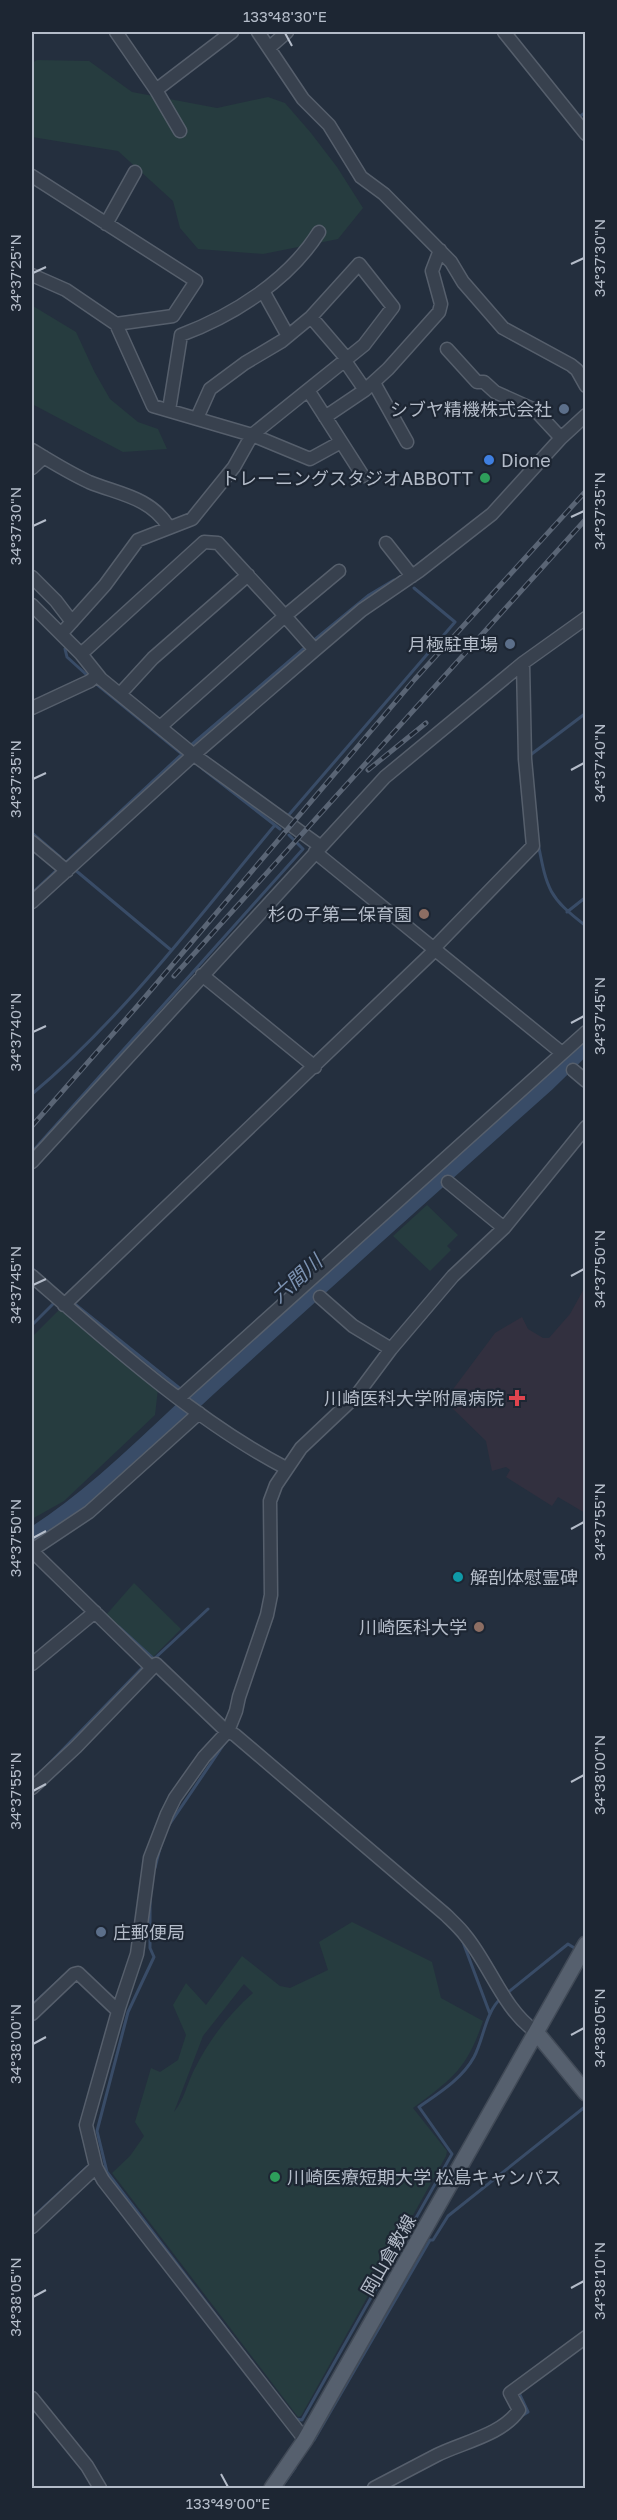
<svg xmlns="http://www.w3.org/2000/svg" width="617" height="2520" font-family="'Golos Text','Noto Sans JP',sans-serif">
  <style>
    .medical { fill: #32303f }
    .green { fill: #263c3f; fill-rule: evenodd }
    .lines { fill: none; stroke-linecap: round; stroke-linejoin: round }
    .stream { stroke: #394c67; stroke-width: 3 }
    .river { stroke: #394c67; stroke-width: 18 }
    .minor-casing { stroke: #565f6c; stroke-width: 15 }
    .major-casing { stroke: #414a57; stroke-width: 18 }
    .minor { stroke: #38414e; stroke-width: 12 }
    .major { stroke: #56606e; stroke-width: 15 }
    .rail-casing { stroke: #5a6575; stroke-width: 5 }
    .rail { stroke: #1d2633; stroke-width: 3; stroke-dasharray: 9; stroke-linecap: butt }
    .ticks { fill: none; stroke: #b4bcc9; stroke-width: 2 }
    .service-dot { fill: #5c6f8a; stroke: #1d2633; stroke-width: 2 }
    .shop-dot { fill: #3f7fe0; stroke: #1d2633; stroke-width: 2 }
    .leisure-dot { fill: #2e9e5b; stroke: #1d2633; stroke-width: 2 }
    .education-dot { fill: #8d6e63; stroke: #1d2633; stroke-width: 2 }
    .health-dot { fill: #e0444e; stroke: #1d2633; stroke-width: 2 }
    .culture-dot { fill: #0f9aa8; stroke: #1d2633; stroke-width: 2 }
    .labels { text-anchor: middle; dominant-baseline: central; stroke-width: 4.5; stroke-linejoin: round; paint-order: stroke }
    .poi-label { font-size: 18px; fill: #b4bcc9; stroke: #1d2633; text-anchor: end }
    .street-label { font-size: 18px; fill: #b4bcc9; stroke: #1d2633 }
    .water-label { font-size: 20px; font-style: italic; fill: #7c92b1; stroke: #1d2633 }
    .neatline { fill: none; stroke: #b4bcc9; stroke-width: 2 }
    .ticks-label { font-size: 15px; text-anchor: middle; fill: #b4bcc9 }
  </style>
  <rect width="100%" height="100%" fill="#242f3e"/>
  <path class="medical" d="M585,1287V1513L558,1497L552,1506L506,1477L510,1470L506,1467L492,1471L486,1441L447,1403L451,1392L495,1333L522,1317L528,1329L543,1338H549L570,1314Z"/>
  <path class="green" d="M37,60L89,61L132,92L217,108L268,97L285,103L311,133L337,167L363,208L338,239L263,254L198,249L180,228L173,201L118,151L32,137V63Z
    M33,306L76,332L94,371L110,399L138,422L158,429L167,449L123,452L32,404Z
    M427,1205L458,1235L447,1246L451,1250L430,1271L393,1236Z
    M61,1308L158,1389L155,1415L64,1501L32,1519V1337Z
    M134,1583L181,1629L152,1658L106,1615Z
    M352,1922L432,1962L441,1998L483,2021C467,2069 452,2079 413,2108L447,2151L446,2156L301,2416L298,2417L112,2173L130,2156L144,2136L135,2122L151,2068L160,2072L178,2060L186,2035L173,2005L186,1983L206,2005L242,1956L280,1986L290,1988L328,1970L319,1942ZM244,1984L253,1993C228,2015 209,2040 194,2070C187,2084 184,2100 174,2112L203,2036Z"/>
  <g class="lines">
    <path class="stream" d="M581,118L579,117L586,112
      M313,641L369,595L394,580
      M65,649L67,657L89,677
      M190,746L308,645
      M529,756L586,713
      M203,769L280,829
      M287,817L455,622L414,588
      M32,833L60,857
      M538,843C547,889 548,897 586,926
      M64,864L182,754L94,682
      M74,869L171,950
      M32,893L59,868
      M567,912L586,897
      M560,1059L566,1064
      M32,1094C123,1018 199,916 275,825
      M32,1152L303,849L289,835
      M32,1268L38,1274
      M71,1301L183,1391
      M32,1325L56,1301
      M119,1627L154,1659L208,1609
      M46,1767L144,1666
      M169,1825L226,1741
      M155,1868L160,1848
      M150,1901V1948L154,1957L128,2012L97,2131L107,2172L253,2364
      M463,1942L490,2014
      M506,1994L568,1944L576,1949
      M32,2005L68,1972
      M32,2218L87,2167
      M519,2393L528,2412L520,2417
      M296,2419L302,2420L452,2154L419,2107C439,2093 462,2079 474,2057C484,2038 485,2013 501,1998
      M314,2440L430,2240H433L448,2216L586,2106
      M281,2488L295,2468"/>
    <path class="river" d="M32,1537C101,1493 157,1433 218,1378C327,1279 436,1181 546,1083L586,1044"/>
    <g class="minor-casing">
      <path id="minor" d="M116,32L156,90L180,131
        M258,32L303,99L329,125L361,177L384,194L451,262L463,282L503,328L571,365L577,370L586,386
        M504,32L586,134
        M270,47L287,32
        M156,90L232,32
        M32,176L196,281L173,316L116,324
        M106,224L135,172
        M32,275L66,290L116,324L153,406L252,435L310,459L341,442
        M263,291L288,336
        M311,317L347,359
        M447,349L477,382H484L495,392L535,410L561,438
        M345,361L365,390
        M374,383L407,442
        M308,390L363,476
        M169,410L181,335C234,315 289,280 319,232
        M325,417L365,390L388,369L439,312L441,304L432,271L440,250
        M32,450C50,461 69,473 89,482C118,494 150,497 168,526
        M32,468L44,457
        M386,543L412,576
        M32,577L56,601L72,622
        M32,605L81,654L101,679L194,755L320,846
        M61,634L105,585L138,540L192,519L234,467L252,435L364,345L393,307L359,264L311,317L282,341L245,363L210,389L197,418
        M315,650L285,616L339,571
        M81,654L204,542L218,543L285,616L160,727
        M120,694L153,658L248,575
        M32,708L90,681L97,675
        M32,842L67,871
        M315,852L562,1053
        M32,902L190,758L315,650L362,610L419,571L492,514L561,438L586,415
        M434,948L533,846L525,759L523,663
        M202,975L315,1067
        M573,1070L586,1081
        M32,1162L385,777L523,663L586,618
        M448,1182L504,1228
        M32,1276C108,1342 197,1422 286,1468
        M320,1297L353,1326L391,1349
        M64,1305L435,950
        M179,1398L586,1032
        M32,1550L89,1512L199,1413
        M32,1551L152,1668
        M32,1664L95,1612
        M32,1788L76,1747L156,1664L224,1729L235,1735L446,1915C452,1921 460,1928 465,1935C490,1965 503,2009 536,2032
        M32,2014L74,1974L78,1973L118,2011
        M32,2227L96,2167
        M32,2398L87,2466L100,2488
        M305,2440L103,2180L96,2167L86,2125L119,2008L137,1954L150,1858L167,1814L175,1798L204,1757L228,1731L236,1711L239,1697L267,1615L271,1595L270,1501L276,1485L301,1448L356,1396L391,1349L453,1276L504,1228L586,1127
        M374,2488C395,2477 416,2466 437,2455C463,2442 502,2435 519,2410L510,2393L586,2337"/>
    </g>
    <g class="major-casing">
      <path id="major" d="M536,2032L586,2093
        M272,2488L305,2440L586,1944"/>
    </g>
    <use href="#minor" class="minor"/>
    <use href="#major" class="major"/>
    <g class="rail-casing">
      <path id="rail" d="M368,770L426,723
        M174,976L586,519
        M32,1126L140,1003L415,679L586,491"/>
    </g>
    <use href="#rail" class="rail"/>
  </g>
  <path class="ticks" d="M285,33L292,46M571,264L584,258M33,273L46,267M571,517L584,511M33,526L46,520M571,770L584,763M33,779L46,773M571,1023L584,1016M33,1032L46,1026M571,1276L584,1269M33,1285L46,1279M571,1529L584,1522M33,1538L46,1531M571,1782L584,1775M33,1791L46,1784M571,2035L584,2028M33,2044L46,2037M571,2288L584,2281M33,2297L46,2290M221,2474L228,2487"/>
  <g class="service-dot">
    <circle cx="564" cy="409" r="6"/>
    <circle cx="510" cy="644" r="6"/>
    <circle cx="101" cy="1932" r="6"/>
  </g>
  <circle class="shop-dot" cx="489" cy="460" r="6"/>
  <g class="leisure-dot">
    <circle cx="485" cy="478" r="6"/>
    <circle cx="275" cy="2177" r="6"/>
  </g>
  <g class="education-dot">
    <circle cx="424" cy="914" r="6"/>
    <circle cx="479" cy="1627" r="6"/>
  </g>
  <path class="health-dot" d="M514 1389h6v6h6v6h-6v6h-6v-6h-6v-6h6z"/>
  <circle class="culture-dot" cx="458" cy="1577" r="6"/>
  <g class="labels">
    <g class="poi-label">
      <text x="552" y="409">シブヤ精機株式会社</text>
      <text x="501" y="460" text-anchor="start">Dione</text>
      <text x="473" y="478">トレーニングスタジオABBOTT</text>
      <text x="498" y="644">月極駐車場</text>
      <text x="412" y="914">杉の子第二保育園</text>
      <text x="504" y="1398">川崎医科大学附属病院</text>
      <text x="470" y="1577" text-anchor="start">解剖体慰霊碑</text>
      <text x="467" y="1627">川崎医科大学</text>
      <text x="113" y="1932" text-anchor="start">庄郵便局</text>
      <text x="287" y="2177" text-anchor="start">川崎医療短期大学 松島キャンパス</text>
    </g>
    <g class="street-label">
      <text transform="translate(388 2255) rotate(-60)">岡山倉敷線</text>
    </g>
    <g class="water-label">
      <text transform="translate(296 1278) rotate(-42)">六間川</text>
    </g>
  </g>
  <rect width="617" height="2520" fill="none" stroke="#1d2633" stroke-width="66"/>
  <rect x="33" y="33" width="551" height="2454" class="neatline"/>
  <g class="ticks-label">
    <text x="285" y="22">133°48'30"E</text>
    <text transform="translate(600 258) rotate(-90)" y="5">34°37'30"N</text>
    <text transform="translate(16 273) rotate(-90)" y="5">34°37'25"N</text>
    <text transform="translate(600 511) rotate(-90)" y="5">34°37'35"N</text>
    <text transform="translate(16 526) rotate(-90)" y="5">34°37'30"N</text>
    <text transform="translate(600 763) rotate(-90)" y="5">34°37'40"N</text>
    <text transform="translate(16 779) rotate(-90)" y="5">34°37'35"N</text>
    <text transform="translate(600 1016) rotate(-90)" y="5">34°37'45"N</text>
    <text transform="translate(16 1032) rotate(-90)" y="5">34°37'40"N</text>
    <text transform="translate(600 1269) rotate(-90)" y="5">34°37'50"N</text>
    <text transform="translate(16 1285) rotate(-90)" y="5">34°37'45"N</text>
    <text transform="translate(600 1522) rotate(-90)" y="5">34°37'55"N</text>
    <text transform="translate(16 1538) rotate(-90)" y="5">34°37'50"N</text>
    <text transform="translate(600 1775) rotate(-90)" y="5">34°38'00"N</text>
    <text transform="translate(16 1791) rotate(-90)" y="5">34°37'55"N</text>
    <text transform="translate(600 2028) rotate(-90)" y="5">34°38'05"N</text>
    <text transform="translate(16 2044) rotate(-90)" y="5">34°38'00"N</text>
    <text transform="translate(600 2281) rotate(-90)" y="5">34°38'10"N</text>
    <text transform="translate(16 2297) rotate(-90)" y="5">34°38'05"N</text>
    <text x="228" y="2509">133°49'00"E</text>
  </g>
</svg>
